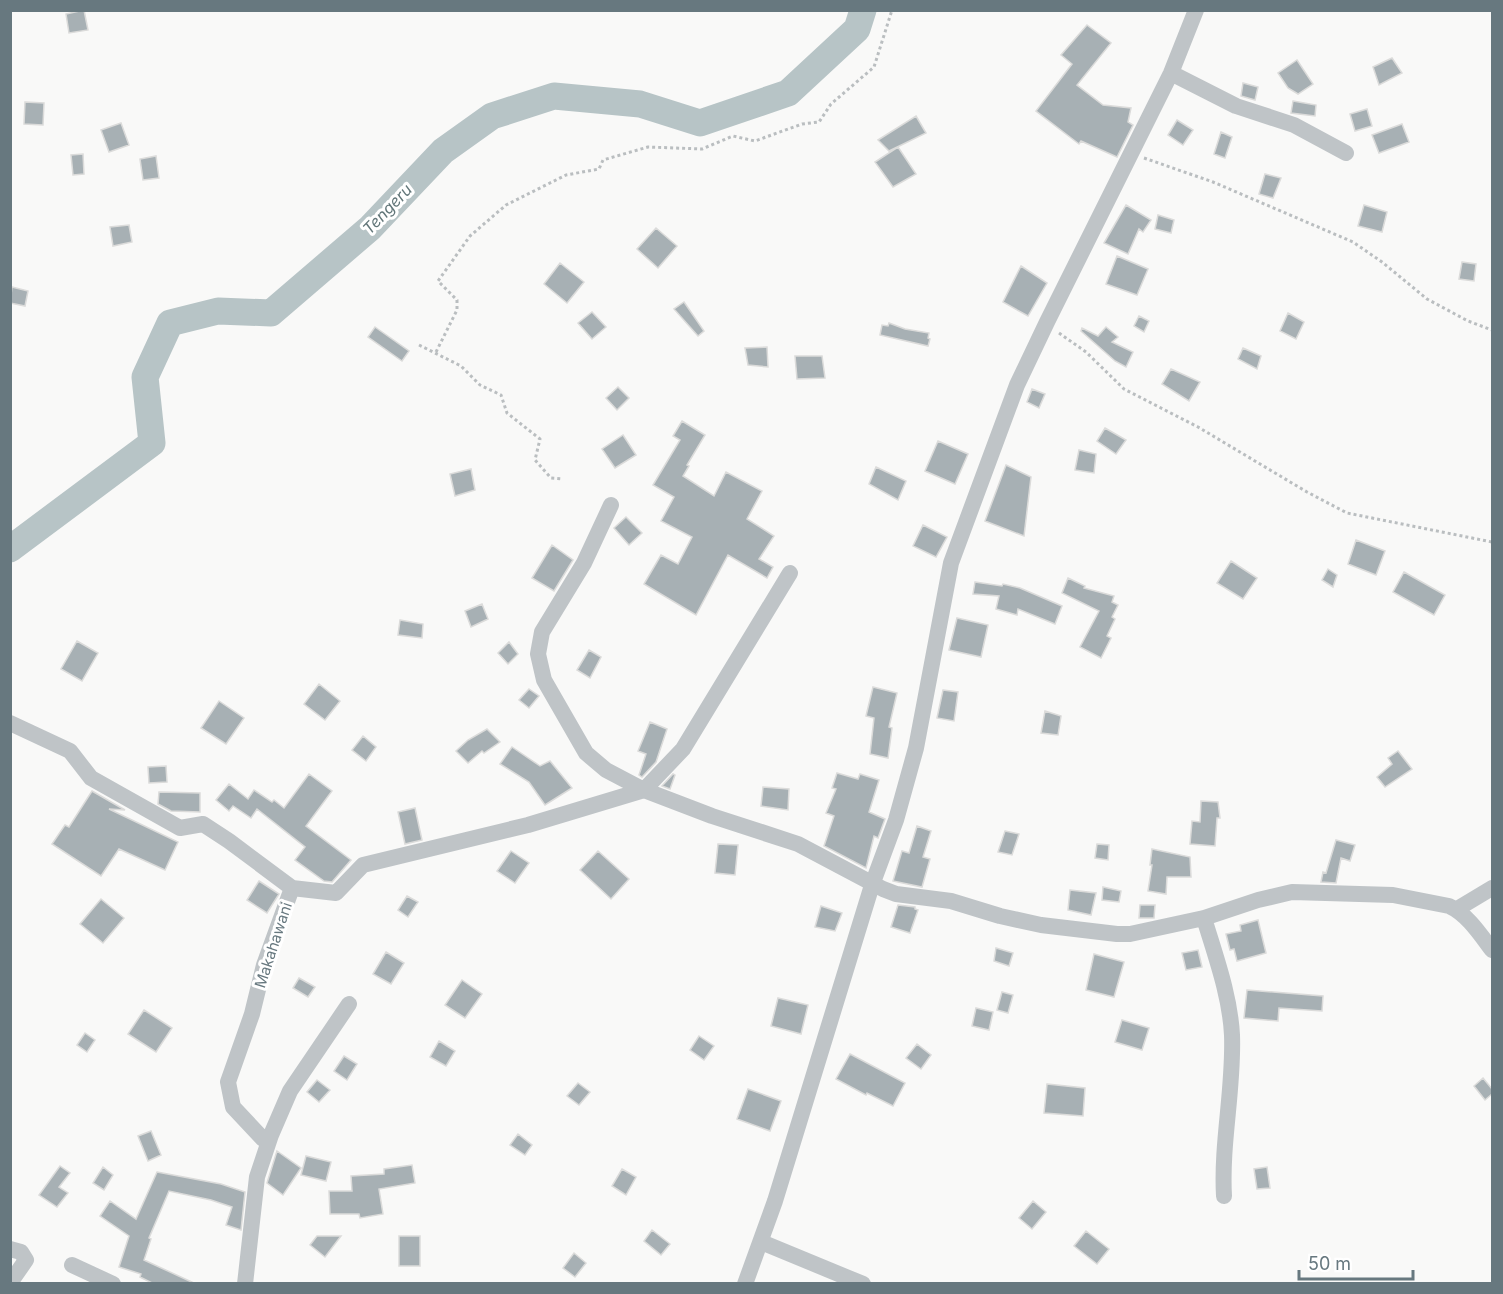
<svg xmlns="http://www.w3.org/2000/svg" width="1503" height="1294" font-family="Inter,sans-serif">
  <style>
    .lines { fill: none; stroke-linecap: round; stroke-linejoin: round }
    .river { stroke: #b7c4c6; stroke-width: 27 }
    .building { fill: #a7b0b4; stroke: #dbdbda; stroke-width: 1.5 }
    .path { stroke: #babec0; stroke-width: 3; stroke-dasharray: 3 3; stroke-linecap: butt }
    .street { stroke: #bfc4c7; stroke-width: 16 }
    .labels { text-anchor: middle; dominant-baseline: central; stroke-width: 6; stroke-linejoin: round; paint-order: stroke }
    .street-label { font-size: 15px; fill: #67787f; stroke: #fff }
    .water-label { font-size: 16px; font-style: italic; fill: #627679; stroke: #fff }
  </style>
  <rect width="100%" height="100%" fill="#f9f9f8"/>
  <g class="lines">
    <path class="river" d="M10,549L152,443L145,377L170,323L218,311L271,313L370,228L443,151L492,116L554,96L640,104L700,123L788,93L857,29L863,10"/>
  </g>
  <path class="building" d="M84,10L88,30L69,33L66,14Z
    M1087,25L1111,43L1077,85L1103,105L1131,108L1128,122L1133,125L1117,157L1081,141L1079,144L1036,111L1072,64L1061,55Z
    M1392,58L1402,73L1379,85L1373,67Z
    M1297,60L1313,84L1298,94L1288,88L1278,73Z
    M1243,83L1258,87L1255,100L1241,96Z
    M1293,101L1316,105L1315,116L1291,113Z
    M25,102L44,103L43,125L24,124Z
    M1367,109L1372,126L1355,131L1350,114Z
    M916,116L926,133L889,151L878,140Z
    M1177,120L1193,130L1183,145L1168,135Z
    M121,123L129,145L109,152L101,130Z
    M1402,124L1409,142L1379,153L1372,135Z
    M1221,132L1232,137L1225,158L1214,154Z
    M898,147L916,174L893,187L875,162Z
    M83,154L84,174L73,175L71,155Z
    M156,156L159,178L143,180L140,159Z
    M1265,174L1281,178L1273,198L1259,194Z
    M1126,205L1151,220L1143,232L1139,229L1128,254L1104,243Z
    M1364,205L1387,212L1382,232L1358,226Z
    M1158,215L1174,220L1171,233L1155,229Z
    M129,225L132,242L113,246L110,227Z
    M656,228L677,246L658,268L637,249Z
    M1117,256L1148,269L1137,295L1106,284Z
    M1462,262L1476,264L1474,281L1459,279Z
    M560,263L584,282L567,303L544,284Z
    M1021,266L1047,283L1028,316L1003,302Z
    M12,287L28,291L25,306L10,303Z
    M684,302L704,331L698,336L674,309Z
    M592,312L606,327L592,339L578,323Z
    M1288,313L1304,322L1296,339L1280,331Z
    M1139,316L1149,321L1144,332L1134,326Z
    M889,323L905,329L929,333L928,338L930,339L928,346L880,335L882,325L888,326Z
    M375,327L409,351L402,361L368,337Z
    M1106,327L1118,337L1112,342L1133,352L1126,367L1115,361L1081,331L1082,328L1098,336Z
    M767,347L768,367L748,365L745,348Z
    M1243,348L1261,356L1257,369L1238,359Z
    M795,356H822L825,378L797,379Z
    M1171,369L1200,382L1189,401L1162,384Z
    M618,387L629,398L617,410L606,398Z
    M1032,389L1045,394L1039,408L1027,402Z
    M682,421L705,435L687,465L689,466L683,476L714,496L726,472L762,491L747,519L774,536L759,559L773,567L767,578L728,555L696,615L644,584L661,555L678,564L692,537L661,521L674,497L653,485L680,440L673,436Z
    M1105,428L1126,440L1116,454L1097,441Z
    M623,435L636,455L615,468L602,449Z
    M938,441L968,454L955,484L925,471Z
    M1079,450L1096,454L1094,473L1075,470Z
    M1006,465L1031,477L1024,536L985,521Z
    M876,467L906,481L898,500L869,484Z
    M471,469L475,490L455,496L450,474Z
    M626,517L642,533L629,545L614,528Z
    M923,525L947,537L936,557L913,546Z
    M1356,540L1385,551L1376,575L1348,564Z
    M552,545L573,560L554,591L532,578Z
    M1231,561L1257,578L1243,599L1217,583Z
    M1328,569L1337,575L1333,587L1322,580Z
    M1404,572L1445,595L1434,615L1393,592Z
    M1068,578L1085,586L1084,588L1114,596L1112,602L1118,605L1112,617L1115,619L1107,636L1111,638L1101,658L1080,647L1099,611L1062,593Z
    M975,582L1002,586L1003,584L1020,588L1062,606L1055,624L1018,609L1017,615L996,609L999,596L973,594Z
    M482,604L488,619L471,627L465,611Z
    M957,618L988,625L981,657L949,650Z
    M400,620L423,624L422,638L398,635Z
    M77,641L98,653L82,681L61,669Z
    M509,642L518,654L508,664L498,653Z
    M589,650L601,657L590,678L577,670Z
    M319,684L340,701L325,720L304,704Z
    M873,687L897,693L889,727L892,728L888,758L870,754L874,718L866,716Z
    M529,689L539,696L529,708L519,700Z
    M943,690L958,692L954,721L937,718Z
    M219,701L244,718L226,744L201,728Z
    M1045,711L1061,716L1058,735L1041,733Z
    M650,722L667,729L656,762L642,777L639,775L646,754L638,751Z
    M487,729L500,742L484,753L482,751L468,763L456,751L468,740Z
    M363,736L376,747L366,761L352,750Z
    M512,747L540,766L550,761L572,788L545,805L529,782L500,764Z
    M1398,751L1412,769L1385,787L1377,777L1392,764L1388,758Z
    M166,766L167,782L149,783L148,767Z
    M837,773L858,779L860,774L879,780L869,812L885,819L878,838L874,836L866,868L824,846L834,816L826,813L836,789L832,788Z
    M309,774L332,791L306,826L351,860L332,882L324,881L295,860L305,847L257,809L251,818L233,806L229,811L216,800L229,784L248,799L254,790L272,802L274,800L284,808Z
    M673,774L675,775L670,789L662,786Z
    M763,787L789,789L788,810L761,806Z
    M92,791L125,810L109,809L178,842L165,870L119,849L101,876L52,844L65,825L69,827Z
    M159,792L200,793V812L171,811L158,804Z
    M1201,801L1218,802L1220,818H1217L1215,846L1190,844L1192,821L1200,822Z
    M415,808L422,840L405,844L398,812Z
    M917,826L931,831L923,857L930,859L922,887L893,881L902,851L909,853Z
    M1005,831L1019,834L1012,855L998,852Z
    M1336,840L1355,845L1350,861L1341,858L1336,883L1321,882L1323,872L1326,873Z
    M718,844L738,845L735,875L715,873Z
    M1097,844L1109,845L1108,860L1095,858Z
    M1152,849L1190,857L1191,877H1167L1166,894L1148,891L1152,865H1150Z
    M511,851L529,863L515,883L497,871Z
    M598,851L629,879L611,899L580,870Z
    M259,881L279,894L267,913L247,900Z
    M1103,887L1121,891L1119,902L1102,900Z
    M1070,890L1096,893L1091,915L1068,910Z
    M407,896L418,902L408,917L398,910Z
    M101,899L124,918L103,943L80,924Z
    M898,905L915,907V909L918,910L910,933L891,927Z
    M1140,905H1155L1154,918H1139Z
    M821,906L842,913L835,931L815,927Z
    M1258,920L1266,953L1237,961L1234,949L1230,950L1226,934L1241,931L1240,925Z
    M996,948L1013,953L1009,966L994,961Z
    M1198,950L1202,967L1186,970L1182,953Z
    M386,952L404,963L391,984L373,974Z
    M1094,954L1124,962L1114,997L1086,990Z
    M299,978L315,987L308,997L293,988Z
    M462,980L482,994L465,1018L445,1005Z
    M1247,990L1323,996L1322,1011L1279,1008L1278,1021L1244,1018Z
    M1002,992L1013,995L1008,1013L997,1010Z
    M778,998L808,1005L801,1034L771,1026Z
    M976,1008L993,1012L989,1030L972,1026Z
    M144,1010L172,1028L156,1052L128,1034Z
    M1122,1020L1149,1028L1142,1050L1115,1042Z
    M85,1033L95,1040L87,1052L77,1045Z
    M699,1036L714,1046L704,1060L690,1050Z
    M439,1041L455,1051L446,1066L430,1057Z
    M917,1044L931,1055L921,1069L906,1058Z
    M850,1054L905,1083L893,1106L867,1093L866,1095L836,1079Z
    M344,1056L357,1064L347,1080L334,1071Z
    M1483,1078L1492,1089V1094L1485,1100L1474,1086Z
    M317,1080L330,1090L319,1102L307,1092Z
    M578,1083L590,1092L579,1105L567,1096Z
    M1047,1084L1085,1088L1083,1116L1044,1113Z
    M748,1089L781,1101L770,1131L737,1119Z
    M151,1131L161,1155L148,1161L138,1136Z
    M518,1134L532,1145L525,1155L510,1145Z
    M277,1151L301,1168L283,1195L267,1183Z
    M306,1156L331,1162L326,1181L301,1175Z
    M412,1165L415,1183L379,1189L383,1214L360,1218L359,1214H330L329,1191H352L351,1176L384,1174V1169Z
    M60,1166L70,1173L59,1187L68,1193L57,1207L39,1195Z
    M103,1167L113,1175L104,1190L93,1183Z
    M1267,1167L1270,1188L1257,1189L1254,1169Z
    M622,1169L636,1177L626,1195L612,1186Z
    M157,1172L221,1184L245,1192L241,1230L226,1225L232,1207L211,1200L169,1191L149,1238L151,1239L144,1260L196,1284H154L140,1277L141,1274L119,1267L129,1236L100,1216L110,1201L136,1219Z
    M1033,1201L1046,1212L1032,1229L1019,1218Z
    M652,1230L670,1244L661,1255L644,1241Z
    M1086,1231L1109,1249L1097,1264L1074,1246Z
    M317,1236H341L325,1257L310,1245Z
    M399,1236H420V1266H399Z
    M574,1253L586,1263L575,1277L563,1268Z"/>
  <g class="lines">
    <path class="path" d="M1144,158L1213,182L1353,242L1382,262L1427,299L1468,321L1492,330
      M1059,333L1086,352L1124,389L1198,427L1307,492L1347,513L1492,542
      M419,345L461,366L480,385L501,395L507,413L540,439L535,460L551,478L563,479
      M436,352L457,310V300L438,281L470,236L506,205L566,175L599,169L603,160L648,147L702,149L733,136L755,141L802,124L819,122L831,104L874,67L892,10"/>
    <path class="street" d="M1171,73L1236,106L1294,125L1346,153
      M611,505L584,563L542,632L538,654L544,680L586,753L606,770L644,790L712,816L798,844L883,889L896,894L951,901L1000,916L1041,925L1117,934H1130L1204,918L1258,900L1292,892L1393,895L1449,906C1467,914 1480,934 1492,950
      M10,723L70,751L91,778L180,828L203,824L229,841L292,888L264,965L252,1014L228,1082L233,1107L263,1139
      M292,888L336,893L363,865L528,825L644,790L683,749L790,573
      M1457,909L1492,888
      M1204,918C1215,955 1230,995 1232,1035C1234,1089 1221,1142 1224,1196
      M761,1242L863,1284
      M10,1249L21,1252L26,1260L10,1283
      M72,1265L113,1284
      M245,1284L257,1177L271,1135L290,1091L349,1004
      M745,1284L775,1201L872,885L896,820L916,748L951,563L1017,385L1047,322L1171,73L1196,10"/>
  </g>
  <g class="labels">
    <g class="street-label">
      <text transform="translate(273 945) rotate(-72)">Makahawani</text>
    </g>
    <g class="water-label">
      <text transform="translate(387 209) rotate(-46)">Tengeru</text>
    </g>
  </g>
  <rect width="1503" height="1294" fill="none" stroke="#67787f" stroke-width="24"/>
  <path d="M1299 1270v9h114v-9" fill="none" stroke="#67787f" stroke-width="3"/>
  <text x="1308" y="1270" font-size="18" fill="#67787f" stroke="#ffffff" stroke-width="4.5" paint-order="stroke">50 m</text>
</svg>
